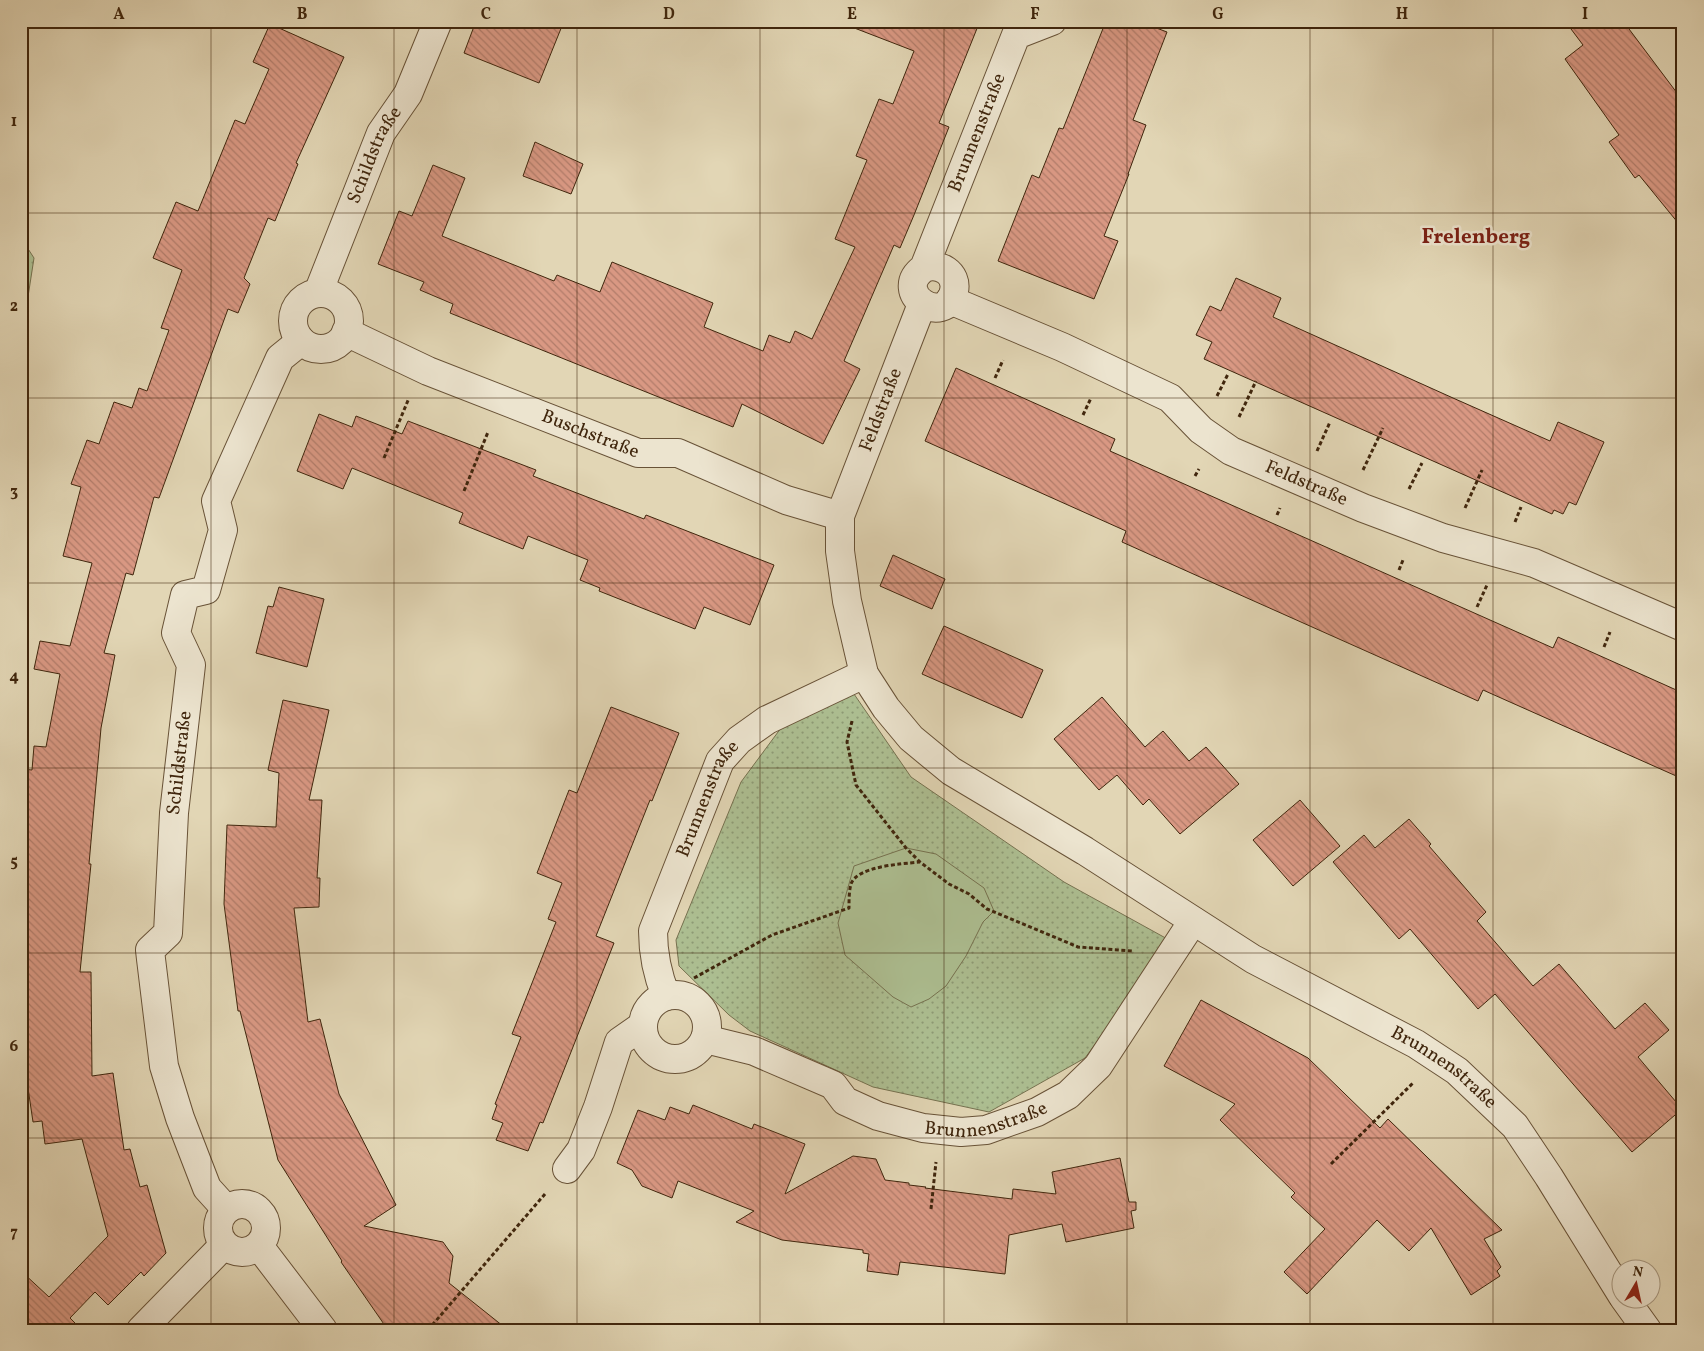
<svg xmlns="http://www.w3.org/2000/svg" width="1704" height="1351" font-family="Vollkorn,serif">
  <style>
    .grass { fill: url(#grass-dots); stroke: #767250 }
    .park { fill: #adbf92; stroke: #767250 }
    .building { fill: url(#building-back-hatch); stroke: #40260d }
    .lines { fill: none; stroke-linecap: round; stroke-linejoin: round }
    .street-casing { stroke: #685237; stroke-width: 30 }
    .path { stroke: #40260d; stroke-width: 3; stroke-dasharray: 4 2.5; stroke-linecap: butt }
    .street { stroke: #ece4cf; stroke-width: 28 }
    .grid { fill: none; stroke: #40260d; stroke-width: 1; stroke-opacity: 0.55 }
    .labels { text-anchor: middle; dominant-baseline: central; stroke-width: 5; stroke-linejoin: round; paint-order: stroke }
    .street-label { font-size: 19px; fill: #40260d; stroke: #ece4cf }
    .quarter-label { font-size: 21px; font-weight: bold; fill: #7a1f14; stroke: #ece4cf }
    .neatline { fill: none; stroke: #40260d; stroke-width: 2 }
    .grid-label { font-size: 16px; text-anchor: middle; font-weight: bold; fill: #40260d }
  </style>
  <defs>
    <pattern id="grass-dots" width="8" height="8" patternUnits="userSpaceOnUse" patternTransform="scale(1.25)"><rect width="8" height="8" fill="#adbf92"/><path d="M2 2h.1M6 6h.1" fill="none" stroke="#8e9b76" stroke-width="1.8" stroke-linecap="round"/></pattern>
    <pattern id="building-back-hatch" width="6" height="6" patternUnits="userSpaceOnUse" patternTransform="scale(1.25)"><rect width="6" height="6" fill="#d99883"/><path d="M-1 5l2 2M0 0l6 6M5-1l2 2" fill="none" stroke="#b17c6a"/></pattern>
  </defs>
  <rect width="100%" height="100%" fill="#e2d6b5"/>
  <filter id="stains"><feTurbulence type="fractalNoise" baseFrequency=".004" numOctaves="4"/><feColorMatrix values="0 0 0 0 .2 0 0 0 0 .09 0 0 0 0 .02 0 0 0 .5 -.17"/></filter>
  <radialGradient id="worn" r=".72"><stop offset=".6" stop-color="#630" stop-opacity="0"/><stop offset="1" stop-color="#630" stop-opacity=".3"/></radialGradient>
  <path class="grass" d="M21,238L34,258L21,342Z
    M854,694L911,777L1064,882L1171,941L1085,1058L989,1112L873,1087L750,1031L729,1015L679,966L676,940L741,782L781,728Z"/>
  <path class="park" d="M906,848L936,854L984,888L994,911L983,922L966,956L946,986L929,999L911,1007L893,997L845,955L838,923L854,866Z"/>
  <path class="building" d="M476,21H564L539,83L464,53Z
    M844,21H980L939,123L949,127L914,215L900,248L894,245L844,361L860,369L823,444L742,404L733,427L450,313L453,304L420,290L424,282L378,264L399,211L412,216L433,165L465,178L442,236L554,281L557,275L600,292L612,262L713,303L704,327L763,351L769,335L790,343L795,331L812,339L855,247L835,239L867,160L856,156L879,99L893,104L914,51L844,24Z
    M1106,21H1138L1167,32L1133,120L1146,125L1128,174H1129L1104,236L1118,241L1094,299L998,261L1032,175L1039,178L1059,128L1063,129Z
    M1565,21H1623L1683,101V229L1639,175L1635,178L1609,142L1619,135L1565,59L1583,45Z
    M270,24L344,57L296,163L298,164L275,221L268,218L244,278L250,284L238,313L228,309L159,498L154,497L133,575L126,573L104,653L115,655L101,728L89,864H91L80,972H91L92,1076L113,1073L124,1150L130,1149L140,1187L147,1185L166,1253L144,1276L141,1272L108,1305L95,1292L70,1318L82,1330H21V1271L49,1297L108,1236L82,1139L45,1144L42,1121L33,1122L28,1088L21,1089V769L32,770L34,746L46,747L60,674L34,669L40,641L70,646L92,563L63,556L81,487L71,484L87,440L99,444L114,402L132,408L139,388L147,391L169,330L161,328L182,270L153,258L176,202L198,211L235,120L245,124L269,69L253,62Z
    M535,142L583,164L571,194L523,176Z
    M1236,278L1281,298L1273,317L1453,398L1550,441L1558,422L1604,442L1576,505L1569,502L1563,514L1554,510L1552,514L1204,359L1212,342L1196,335L1210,306L1221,311Z
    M956,368L1115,439L1110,451L1553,648L1558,637L1683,693V779L1483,690L1478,701L1200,577L1122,542L1126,531L925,441Z
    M319,414L352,427L356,416L402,434L408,421L536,470L533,476L644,519L646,515L774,565L750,625L704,607L695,629L599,591L600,588L580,580L588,560L528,536L523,549L459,523L463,513L352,468L343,489L297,471Z
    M893,555L945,579L932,609L880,586Z
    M279,587L324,599L307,667L256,653L268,606L273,607Z
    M944,626L1043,670L1022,718L922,674Z
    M1102,697L1145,747L1163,731L1189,761L1206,747L1239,784L1180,834L1149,799L1143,805L1117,775L1099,790L1054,739Z
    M283,700L329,710L309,800H322L317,878H320L319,907L294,908L308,1022L320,1019L339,1094L396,1205L364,1226L443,1242L453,1256L449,1283L508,1330H388L341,1262L342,1261L278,1160L240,1011H238L224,904L227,825L276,827L279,773L268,770Z
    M611,707L679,733L652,801L650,800L596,936L614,943L543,1123L540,1122L528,1151L496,1140L503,1123L492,1119L497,1105L495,1104L521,1037L512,1034L556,922L548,919L562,883L537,873L569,790L577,793Z
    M1300,800L1340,846L1293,886L1253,840Z
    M1409,819L1431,844L1429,846L1486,912L1477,921L1533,986L1559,964L1615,1029L1645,1003L1669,1030L1638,1057L1682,1109L1632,1152L1495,994L1478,1009L1410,929L1399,939L1333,862L1364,835L1375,848Z
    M1201,1000L1308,1058L1380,1128L1388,1119L1502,1230L1484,1239L1501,1267L1497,1271L1500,1276L1471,1295L1431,1228L1409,1251L1377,1220L1307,1294L1284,1272L1325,1229L1291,1197L1295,1193L1220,1120L1235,1104L1164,1066Z
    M693,1105L752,1129L754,1124L805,1144L785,1194L853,1156L876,1159L885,1180L909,1183V1185L926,1187L925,1188L1012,1199L1013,1189L1056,1194L1052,1172L1120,1158L1129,1202H1136V1210L1131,1211L1134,1228L1066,1242L1062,1224L1009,1235L1005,1274L900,1262L898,1275L867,1271L869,1254L863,1253V1250L782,1240L736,1222L754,1211L678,1181L672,1198L642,1186L632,1170L617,1163L638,1110L665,1120L670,1107L689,1114Z"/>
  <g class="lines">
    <g class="street-casing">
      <g id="street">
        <path id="s1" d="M924,268C939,262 958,273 954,291C946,329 889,293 924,268L1016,35L1052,21"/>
        <path id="s2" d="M318,293L381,133L408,94L438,21"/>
        <circle cx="321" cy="321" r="28"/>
        <path id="s3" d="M950,300L1062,347L1170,398L1201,430L1231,451L1363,508L1443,538L1534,563L1683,627"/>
        <path id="s4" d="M922,304L840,516V551L847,601L864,674L886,708L911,738L951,771L1085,851L1253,959L1416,1044L1457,1071L1515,1126L1549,1177L1622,1295"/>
        <path id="s5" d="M346,332L428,371L638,453H678L786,500L840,516"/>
        <circle cx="675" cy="1027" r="32"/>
        <path id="s6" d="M666,996C657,974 653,955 653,931L720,761L739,740L767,720L864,674"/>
        <path id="s7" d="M705,1039L754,1051L833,1085L845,1101L878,1116L923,1128L961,1132L986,1130L1037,1112L1068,1095L1098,1066L1193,921"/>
        <path d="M567,1169L581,1150L598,1107L619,1042L642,1026"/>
        <circle cx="242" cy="1228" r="24"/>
        <path id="s8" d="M226,1209L207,1188L180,1118L164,1066L151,959L150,950L168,933L174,813L191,665L176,633L185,595L206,590L223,530L216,501L280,358L301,341"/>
        <path d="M259,1246L323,1330"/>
        <path d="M1624,1298L1647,1330"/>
        <path d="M141,1330L224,1245"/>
      </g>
    </g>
    <path class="path" d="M995,378L1003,360
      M1217,396L1228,374
      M1083,415L1091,398
      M1239,417L1256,381
      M1317,451L1330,422
      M384,458L409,398
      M1363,470L1383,428
      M1195,476L1199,469
      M1409,489L1422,463
      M464,491L488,432
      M1465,508L1482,470
      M1277,515L1280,508
      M1515,522L1521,507
      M1399,570L1403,560
      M1477,607L1487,585
      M1604,647L1610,632
      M852,721L847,742L856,785L906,848L920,862L949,884L969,894L987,909L1078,947L1132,951
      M694,978L772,935L849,908C849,900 849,891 851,884C857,866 902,864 919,862
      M1331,1164L1414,1082
      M931,1209L936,1162
      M428,1330L545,1194"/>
    <use href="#street" class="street"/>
  </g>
  <path class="grid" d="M211,21V1330M394,21V1330M577,21V1330M760,21V1330M944,21V1330M1127,21V1330M1310,21V1330M1493,21V1330M21,213H1683M21,398H1683M21,583H1683M21,768H1683M21,953H1683M21,1138H1683"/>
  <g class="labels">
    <g class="street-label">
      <text stroke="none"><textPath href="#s1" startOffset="275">Brunnenstraße</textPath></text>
      <text stroke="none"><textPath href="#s2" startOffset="149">Schildstraße</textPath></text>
      <text transform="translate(881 410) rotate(-69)">Feldstraße</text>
      <text stroke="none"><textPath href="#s5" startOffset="265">Buschstraße</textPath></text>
      <text stroke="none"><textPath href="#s3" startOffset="404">Feldstraße</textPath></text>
      <text stroke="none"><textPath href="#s8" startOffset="470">Schildstraße</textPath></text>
      <text stroke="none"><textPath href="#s6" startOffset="210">Brunnenstraße</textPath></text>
      <text stroke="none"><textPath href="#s4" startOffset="1095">Brunnenstraße</textPath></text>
      <text stroke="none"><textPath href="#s7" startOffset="304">Brunnenstraße</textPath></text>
    </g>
    <g class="quarter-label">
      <text x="1476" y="237">Frelenberg</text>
    </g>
  </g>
  <rect width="1704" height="1351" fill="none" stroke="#e2d6b5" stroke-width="55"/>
  <g transform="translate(1636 1284) rotate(9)"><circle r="24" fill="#ece4cf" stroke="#a79881"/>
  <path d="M0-4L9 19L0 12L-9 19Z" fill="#8f2418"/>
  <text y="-8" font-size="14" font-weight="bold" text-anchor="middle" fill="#40260d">N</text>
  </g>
  <rect x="28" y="28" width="1648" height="1296" class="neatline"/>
  <g class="grid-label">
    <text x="119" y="19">A</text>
    <text x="302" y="19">B</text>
    <text x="486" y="19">C</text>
    <text x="669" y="19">D</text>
    <text x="852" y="19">E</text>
    <text x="1035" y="19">F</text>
    <text x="1218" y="19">G</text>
    <text x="1402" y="19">H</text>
    <text x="1585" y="19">I</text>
    <text x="14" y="126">1</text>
    <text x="14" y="311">2</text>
    <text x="14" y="496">3</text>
    <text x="14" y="681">4</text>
    <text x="14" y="866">5</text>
    <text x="14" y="1051">6</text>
    <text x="14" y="1237">7</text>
  </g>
  <rect width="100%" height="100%" filter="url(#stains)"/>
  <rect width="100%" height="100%" fill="url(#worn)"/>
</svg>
